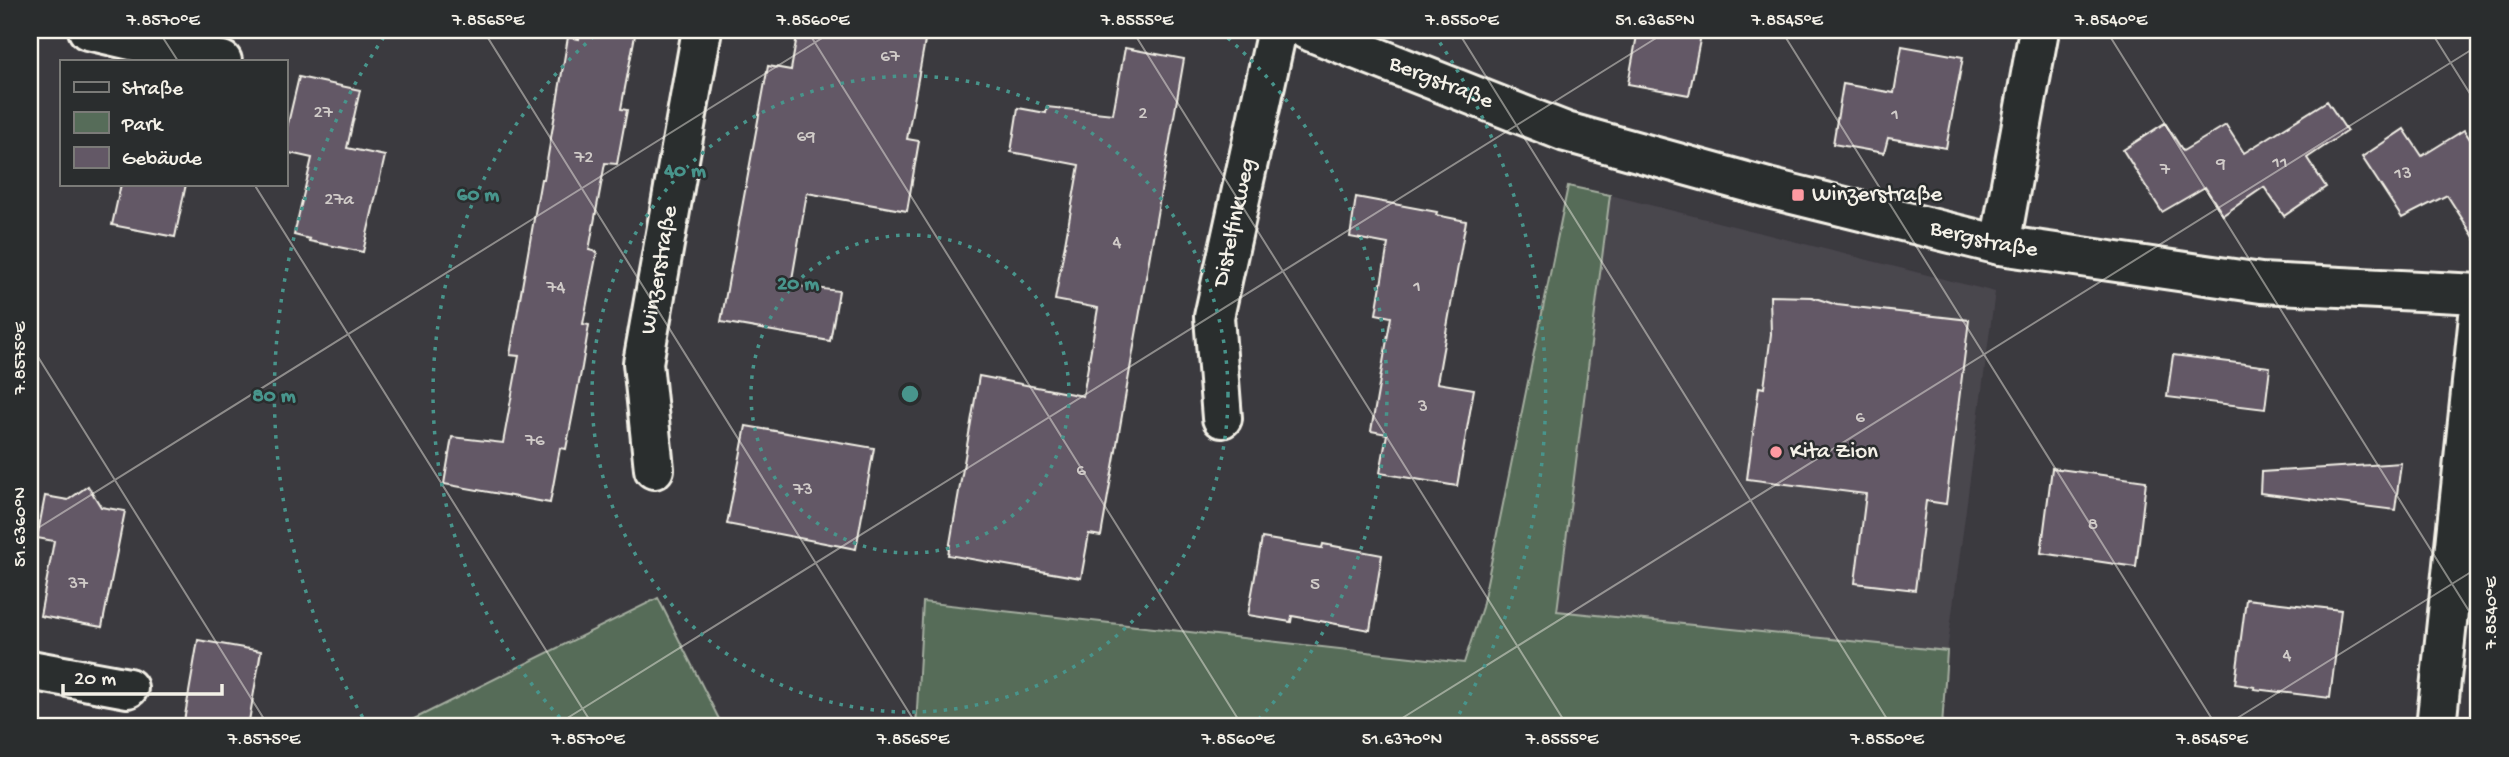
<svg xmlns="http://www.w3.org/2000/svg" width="2509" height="757" font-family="'Gochi Hand',sans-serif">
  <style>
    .built { fill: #4a464e }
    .green { fill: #566c59; stroke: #a5aea0; stroke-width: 2 }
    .building { fill: #635866; stroke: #f4f1e8; stroke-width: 2 }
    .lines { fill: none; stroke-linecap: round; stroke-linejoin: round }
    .minor-casing { stroke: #f4f1e8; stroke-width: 44 }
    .minor { stroke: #2a2d2e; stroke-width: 38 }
    .ticks { fill: none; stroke: #f4f1e8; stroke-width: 2; stroke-opacity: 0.45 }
    .ring { fill: none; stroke: #48958c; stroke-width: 3.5; stroke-dasharray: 3.5 7 }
    .poi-dot { fill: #ff9aa2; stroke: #2a2d2e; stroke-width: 2.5 }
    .labels { text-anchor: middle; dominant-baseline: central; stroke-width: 5; stroke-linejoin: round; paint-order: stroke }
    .number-label { font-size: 19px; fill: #d0cbc8 }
    .street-label { font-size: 23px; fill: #f4f1e8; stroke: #2a2d2e }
    .poi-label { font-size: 23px; fill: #f4f1e8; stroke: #2a2d2e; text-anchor: start }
    .centre { fill: #48958c; stroke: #2a2d2e; stroke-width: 3.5 }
    .ring-label { font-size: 21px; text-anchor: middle; font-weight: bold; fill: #48958c; stroke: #2a2d2e; stroke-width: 5; stroke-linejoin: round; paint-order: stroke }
    .neatline { fill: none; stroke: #f4f1e8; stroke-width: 2.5 }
    .ticks-label { font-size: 18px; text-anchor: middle; fill: #f4f1e8 }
  </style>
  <rect width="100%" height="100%" fill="#3b3a3f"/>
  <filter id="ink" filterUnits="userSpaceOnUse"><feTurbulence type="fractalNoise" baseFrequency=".0143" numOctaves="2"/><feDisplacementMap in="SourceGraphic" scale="14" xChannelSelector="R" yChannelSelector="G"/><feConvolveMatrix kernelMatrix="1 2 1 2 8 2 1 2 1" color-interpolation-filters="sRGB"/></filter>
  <g filter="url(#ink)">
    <path class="built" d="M1610,195L1995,292L1947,651L1557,612Z"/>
    <path class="green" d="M1568,186L1610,195L1557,611L1947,651L1942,727H916L923,602L1464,663L1482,607Z
      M658,598L723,727H398Z"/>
    <path class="building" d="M580,30H636L621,109L627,110L617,164L605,163L589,250L597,252L583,324L589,325L582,367L566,449L560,448L550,503L444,484L452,437L503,443L519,356L510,355L541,179H544L568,37L579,39Z
      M798,30H927L907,139L919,141L907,211L807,193L791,285L839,291L830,341L721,322L768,66L791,70Z
      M1638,30H1702L1689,95L1628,84Z
      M1902,46L1963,57L1946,148L1888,138L1884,153L1833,144L1843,84L1894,93Z
      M1125,48L1184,59L1101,536L1089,534L1081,578L948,555L979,376L1083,396L1098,308L1055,300L1079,165L1011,152L1018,108L1046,113L1047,107L1113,114Z
      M299,77L360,90L347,148L385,156L363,252L309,241L310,239L294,235L312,158L285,152V136Z
      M2327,101L2347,131L2307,158L2326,187L2284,216L2264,187L2223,215L2205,187L2162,212L2123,150L2165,123L2183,151L2226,125L2244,153Z
      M2404,129L2422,156L2464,130L2479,153V245L2447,195L2402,218L2362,157Z
      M121,184H186L175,237L112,225Z
      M1356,197L1437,212L1436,215L1466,221L1437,383L1474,389L1457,486L1380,473L1387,434L1371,431L1391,317L1376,314L1388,244L1350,237Z
      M1770,296L1812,297L1837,305L1969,320L1946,504L1926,501L1915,590L1855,583L1866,494L1747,479L1759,387L1764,388L1771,334Z
      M2173,355L2270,367L2265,409L2167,397Z
      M746,426L874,448L856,549L727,524Z
      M2401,463L2395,510L2260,493L2261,472Z
      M2052,468L2146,481L2136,567L2041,553Z
      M88,486L101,507L125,511L102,627L40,616L54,541L37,538L45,496L68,500Z
      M1262,538L1322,548L1323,544L1382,555L1370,630L1292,616L1291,622L1248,615Z
      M2246,599L2341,610L2330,698L2254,689L2255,687L2235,684Z
      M198,640L261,651L248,727H183Z"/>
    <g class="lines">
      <g class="minor-casing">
        <g id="minor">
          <path d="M88,30L222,61"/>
          <path id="s1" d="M1307,30L1566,132L1768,188L2000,245L2261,283L2479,294"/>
          <path d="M2000,245L2039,30"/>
          <path id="s2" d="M1222,418L1214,317L1277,30"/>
          <path id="s3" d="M654,469L643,363L702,30"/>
          <path d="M30,670L128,688"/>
          <path d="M2436,727L2479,316"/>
        </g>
      </g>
      <use href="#minor" class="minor"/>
    </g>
  </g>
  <path class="ticks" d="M158,30L178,61M483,30L918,727M807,30L1243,727M1132,30L1568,727M1457,30L1892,727M1781,30L2217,727M2106,30L2479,627M2430,30L2479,108M254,184L594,727M30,344L269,727M30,533L835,30M553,727L1669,30M1388,727L2479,45M2223,727L2479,567"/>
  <g class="ring">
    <circle cx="910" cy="394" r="159"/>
    <circle cx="910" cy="394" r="318"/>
    <path d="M567 725A477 477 0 0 1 600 31M1220 31A477 477 0 0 1 1253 725"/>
    <path d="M368 726A636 636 0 0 1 386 34M1434 34A636 636 0 0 1 1452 726"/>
  </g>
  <g class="poi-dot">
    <rect x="1791" y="188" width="14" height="14" rx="3.5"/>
    <circle cx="1776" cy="452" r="7"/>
  </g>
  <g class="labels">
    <g class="number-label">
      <text x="890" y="57">67</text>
      <text x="323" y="113">27</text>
      <text x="1143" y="114">2</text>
      <text x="1895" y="115">1</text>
      <text x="806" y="137">69</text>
      <text x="584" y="158">72</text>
      <text x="2280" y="163">11</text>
      <text x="2221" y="164">9</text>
      <text x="2165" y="170">7</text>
      <text x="2403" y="174">13</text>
      <text x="339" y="200">27a</text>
      <text x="1117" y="243">4</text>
      <text x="1417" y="287">1</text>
      <text x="556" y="288">74</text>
      <text x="1423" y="407">3</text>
      <text x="1860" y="418">6</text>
      <text x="535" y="441">76</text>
      <text x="1081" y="471">6</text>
      <text x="803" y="490">73</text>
      <text x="2093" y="525">8</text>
      <text x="78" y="584">37</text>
      <text x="1315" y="585">5</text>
      <text x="2287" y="656">4</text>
    </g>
    <g class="street-label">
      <text stroke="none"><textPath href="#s1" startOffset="144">Bergstraße</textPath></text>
      <text stroke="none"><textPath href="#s2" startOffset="198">Distelfinkweg</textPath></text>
      <text stroke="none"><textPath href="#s1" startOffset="710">Bergstraße</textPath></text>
      <text stroke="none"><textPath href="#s3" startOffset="201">Winzerstraße</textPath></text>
    </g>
    <g class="poi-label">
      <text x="1812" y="195">Winzerstraße</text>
      <text x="1790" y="452">Kita Zion</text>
    </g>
  </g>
  <circle cx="910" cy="394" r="10" class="centre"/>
  <g class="ring-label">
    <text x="685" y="176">40 m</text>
    <text x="478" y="200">60 m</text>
    <text x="798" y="289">20 m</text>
    <text x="274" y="401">80 m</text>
  </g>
  <rect width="2509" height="757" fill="none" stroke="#2a2d2e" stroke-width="77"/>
  <rect x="60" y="60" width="228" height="126" fill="#2a2d2e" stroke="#7b7b78" stroke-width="2"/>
  <rect x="74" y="82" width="35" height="10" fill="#2a2d2e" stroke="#7b7b78" stroke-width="2"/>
  <text x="122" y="94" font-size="21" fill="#f4f1e8">Straße</text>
  <rect x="74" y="112" width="35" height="21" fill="#566c59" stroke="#7b7b78" stroke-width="2"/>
  <text x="122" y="130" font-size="21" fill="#f4f1e8">Park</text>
  <rect x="74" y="147" width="35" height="21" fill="#635866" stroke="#7b7b78" stroke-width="2"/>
  <text x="122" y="164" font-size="21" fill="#f4f1e8">Gebäude</text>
  <path d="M63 684v10h159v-10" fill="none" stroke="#f4f1e8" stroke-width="3.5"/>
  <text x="74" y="684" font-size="21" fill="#f4f1e8" stroke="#2a2d2e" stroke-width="5" paint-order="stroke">20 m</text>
  <rect x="38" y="38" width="2432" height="680" class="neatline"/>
  <g class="ticks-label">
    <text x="163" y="25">7.8570°E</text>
    <text x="488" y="25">7.8565°E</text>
    <text x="813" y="25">7.8560°E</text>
    <text x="1137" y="25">7.8555°E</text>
    <text x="1462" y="25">7.8550°E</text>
    <text x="1655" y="25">51.6365°N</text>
    <text x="1787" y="25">7.8545°E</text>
    <text x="2111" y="25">7.8540°E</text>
    <text transform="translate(19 358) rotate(-90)" y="6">7.8575°E</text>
    <text transform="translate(19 527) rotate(-90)" y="6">51.6360°N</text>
    <text transform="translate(2490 613) rotate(-90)" y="6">7.8540°E</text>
    <text x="264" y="744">7.8575°E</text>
    <text x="588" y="744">7.8570°E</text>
    <text x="913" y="744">7.8565°E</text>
    <text x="1238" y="744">7.8560°E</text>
    <text x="1402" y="744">51.6370°N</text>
    <text x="1562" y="744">7.8555°E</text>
    <text x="1887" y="744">7.8550°E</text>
    <text x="2212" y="744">7.8545°E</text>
  </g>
</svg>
